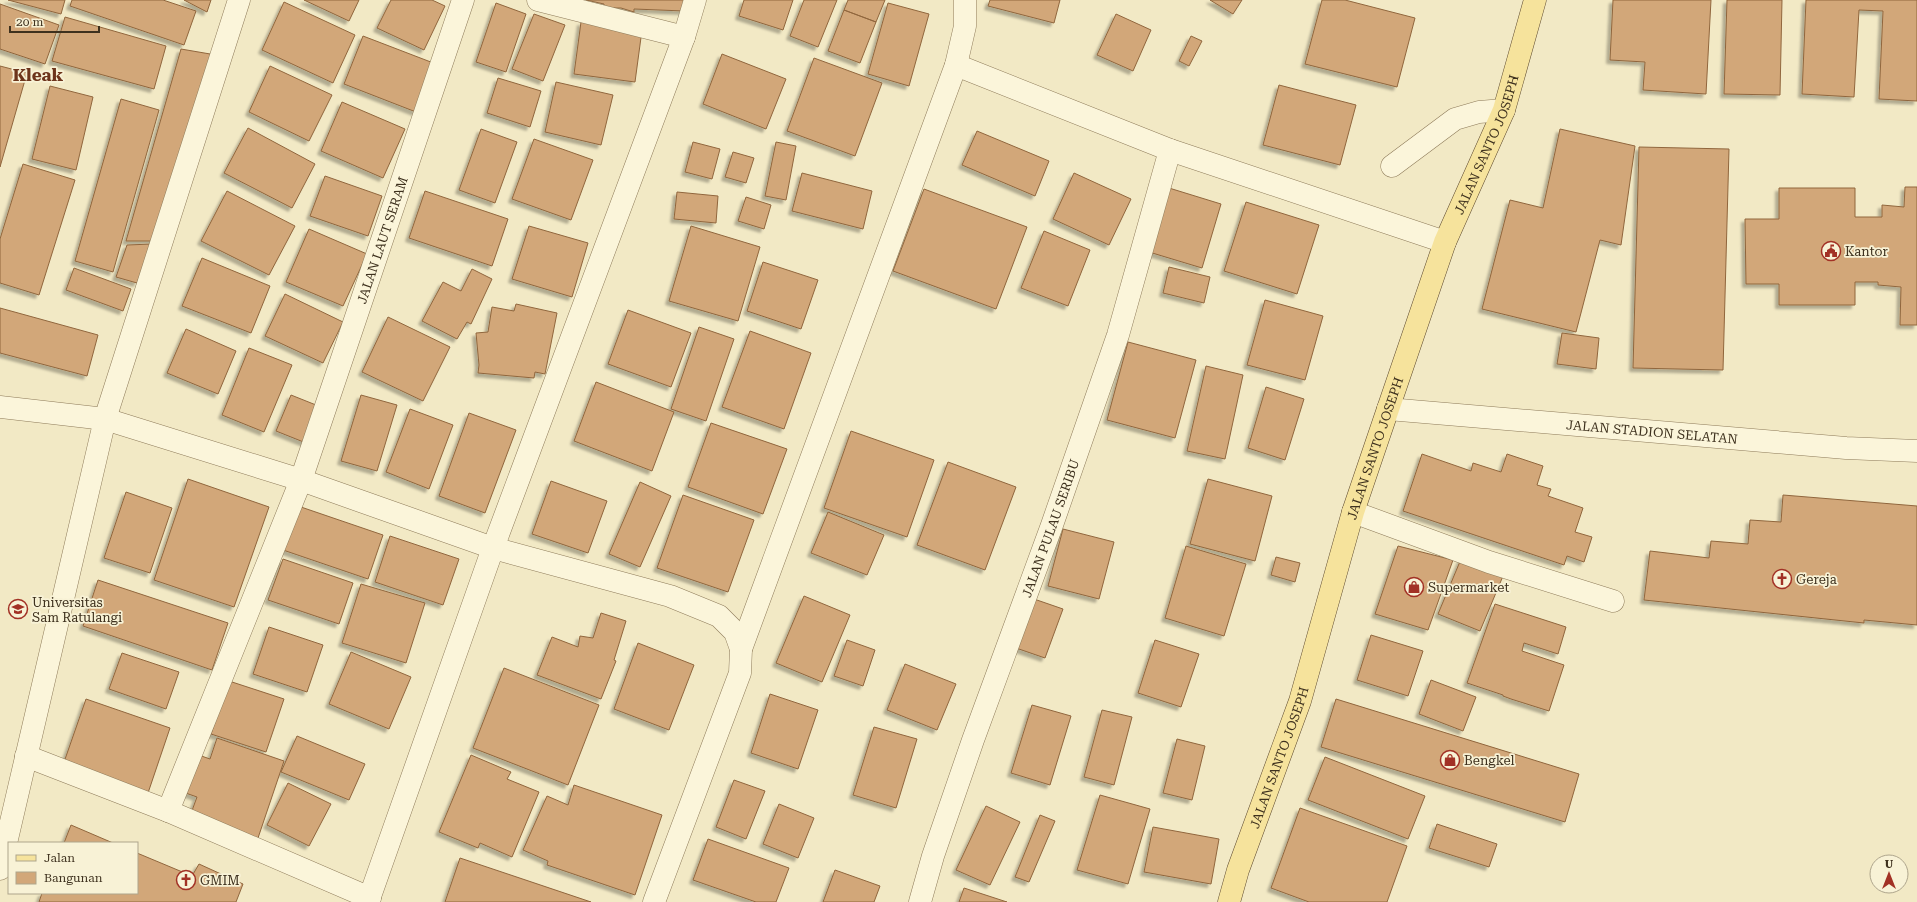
<svg xmlns="http://www.w3.org/2000/svg" width="1917" height="902" font-family="'Roboto Serif',serif">
  <style>
    .building { fill: #d2a779; stroke: #90663d; filter: url(#shadow) }
    .lines { fill: none; stroke-linecap: round; stroke-linejoin: round }
    .minor-casing { stroke: #8e7b5a; stroke-width: 23 }
    .major-casing { stroke: #5c482e; stroke-width: 23 }
    .minor { stroke: #fbf5da; stroke-width: 22 }
    .major { stroke: #f6e39c; stroke-width: 22 }
    .labels { text-anchor: middle; dominant-baseline: central; stroke-width: 3.5; stroke-linejoin: round; paint-order: stroke }
    .street-label { font-size: 13px; fill: #3e311e; stroke: #f8f2d6 }
    .poi-label { font-size: 13px; fill: #3e311e; stroke: #f8f2d6; text-anchor: start }
    .district-label { font-size: 17px; font-weight: bold; fill: #6d341b; stroke: #f8f2d6 }
  </style>
  <defs>
    <filter id="shadow"><feDropShadow dx="-3.5" dy="3.5" stdDeviation="1" flood-color="#0004"/></filter>
  </defs>
  <rect width="100%" height="100%" fill="#f2e9c5"/>
  <path class="building" d="M8,0H65L61,14Z
    M72,0H163L196,11L184,45L70,6Z
    M184,0H211L207,12Z
    M304,0H359L349,21Z
    M391,0H432L445,6L424,50L377,28Z
    M586,0H684V11L634,9V12L621,8H604V4Z
    M744,0H793L783,30L739,16Z
    M804,0H837L818,47L790,36Z
    M848,0H885L876,22L844,10Z
    M990,0H1060L1054,23L988,6Z
    M1210,0H1242L1233,14Z
    M1322,0H1345L1415,18L1397,87L1305,64Z
    M1613,0H1711L1706,94L1643,90L1645,62L1610,60Z
    M1727,0H1782L1780,95L1724,94Z
    M1806,0H1917V101L1879,99L1883,11L1859,10L1854,97L1802,94Z
    M284,2L355,35L333,83L262,50Z
    M496,3L526,14L506,72L476,62Z
    M888,3L929,14L909,86L868,74Z
    M0,4L59,25L45,64L0,49Z
    M844,10L876,22L860,63L828,51Z
    M534,14L565,25L543,81L512,69Z
    M1116,14L1151,30L1133,71L1097,55Z
    M65,17L166,46L154,89L52,61Z
    M581,22L642,30L635,82L574,74Z
    M363,36L436,64L416,112L344,84Z
    M1191,36L1202,41L1189,66L1179,61Z
    M181,49L216,55L156,241H126Z
    M722,54L786,79L766,129L703,104Z
    M814,58L882,83L855,156L787,131Z
    M0,66L27,73L0,167Z
    M270,66L332,95L309,141L249,112Z
    M498,78L541,91L530,127L487,113Z
    M556,82L613,95L601,145L545,132Z
    M1279,85L1356,105L1340,165L1263,145Z
    M50,86L93,97L76,170L32,159Z
    M121,99L159,110L113,272L75,261Z
    M342,102L405,129L383,178L321,151Z
    M248,128L315,164L292,208L224,173Z
    M481,129L517,142L495,203L459,190Z
    M1560,129L1635,146L1621,245L1600,240L1576,332L1482,309L1510,200L1543,208Z
    M977,131L1049,161L1035,196L962,165Z
    M534,139L593,160L571,220L512,199Z
    M693,142L720,149L712,179L685,172Z
    M776,142L796,146L786,200L765,196Z
    M1639,147L1729,149L1723,370L1633,368Z
    M733,152L754,158L746,183L725,177Z
    M23,164L75,180L39,295L0,283V239Z
    M802,173L872,191L863,229L792,211Z
    M1074,173L1131,199L1109,245L1053,219Z
    M325,176L382,196L368,236L310,216Z
    M1905,187H1917V325H1900L1901,287L1878,285V282H1855V305H1779V284H1746L1745,219H1779V188H1855V217H1882V205L1904,207Z
    M1169,188L1221,204L1202,268L1149,252Z
    M924,189L1027,227L996,309L893,271Z
    M227,191L295,226L269,275L201,241Z
    M425,191L508,219L492,266L409,238Z
    M677,192L718,196L716,223L674,219Z
    M746,197L771,205L764,229L738,221Z
    M1246,202L1319,225L1297,294L1224,271Z
    M529,226L588,243L572,297L512,279Z
    M691,226L760,247L738,321L669,301Z
    M309,229L367,254L343,306L286,282Z
    M1044,231L1090,250L1068,306L1021,288Z
    M152,244L137,283L116,277L127,245Z
    M202,258L270,286L251,333L182,306Z
    M763,262L818,280L801,329L747,311Z
    M1169,267L1210,277L1204,303L1163,293Z
    M74,268L131,289L123,311L66,290Z
    M472,269L492,279L471,324L467,322L457,339L422,321L443,282L461,291Z
    M285,294L343,322L323,363L265,336Z
    M1265,300L1323,316L1305,380L1247,365Z
    M516,304L557,313L545,374L535,372L534,378L478,373L479,365L476,333L488,332L492,307L514,311Z
    M0,308L98,335L87,376L0,353Z
    M628,310L691,333L671,387L608,364Z
    M388,317L450,347L423,401L362,372Z
    M699,327L734,339L706,421L671,409Z
    M186,329L236,351L218,394L167,373Z
    M750,331L811,353L784,429L722,407Z
    M1562,333L1599,338L1596,369L1557,364Z
    M1128,342L1196,360L1175,438L1107,420Z
    M249,348L292,365L264,432L222,415Z
    M1206,366L1243,375L1225,459L1187,451Z
    M596,382L674,412L652,471L574,441Z
    M1266,387L1304,399L1285,460L1248,448Z
    M291,395L321,407L306,443L276,431Z
    M361,395L397,405L377,471L341,461Z
    M410,409L453,425L429,489L386,472Z
    M469,413L516,430L485,513L439,496Z
    M711,423L787,449L763,514L688,487Z
    M851,431L934,460L907,537L824,508Z
    M1422,454L1471,471L1473,463L1501,472L1507,454L1543,466L1537,485L1551,489L1548,496L1583,508L1575,532L1592,537L1584,562L1567,556L1564,565L1403,511Z
    M948,462L1016,487L985,570L917,545Z
    M188,479L269,507L234,607L154,580Z
    M1208,479L1272,496L1255,561L1190,544Z
    M551,481L607,501L588,553L532,534Z
    M640,482L671,496L640,567L609,554Z
    M126,492L172,508L150,573L104,558Z
    M683,495L754,520L728,592L657,568Z
    M1783,495L1917,506V625L1864,620V623L1644,600L1650,551L1709,558L1711,541L1748,544L1750,520L1781,522Z
    M298,506L383,535L368,579L283,550Z
    M828,512L884,535L867,575L811,553Z
    M1063,529L1114,542L1099,599L1048,586Z
    M390,536L459,559L443,605L375,582Z
    M1186,546L1246,564L1224,636L1165,618Z
    M1398,546L1453,560L1428,630L1375,614Z
    M1276,557L1300,563L1295,582L1271,575Z
    M283,559L353,583L339,624L268,600Z
    M1461,559L1503,576L1480,631L1438,614Z
    M98,580L228,623L212,670L83,626Z
    M361,584L425,603L406,663L342,643Z
    M804,596L850,615L822,682L776,663Z
    M1034,599L1063,609L1045,658L1016,648Z
    M1495,604L1566,627L1558,654L1524,643L1522,651L1564,665L1549,711L1511,699L1503,696V695L1467,683Z
    M601,613L626,621L614,660L616,661L601,699L537,675L552,637L578,647L580,636L593,638Z
    M269,627L323,645L307,692L253,674Z
    M1371,635L1423,651L1408,696L1357,680Z
    M847,640L875,650L863,686L834,676Z
    M1155,640L1199,654L1181,707L1138,693Z
    M638,643L694,665L669,730L614,709Z
    M351,652L411,677L389,729L329,704Z
    M122,653L179,672L166,709L109,689Z
    M905,664L956,684L937,730L887,710Z
    M504,668L599,705L568,785L473,748Z
    M1431,680L1476,697L1463,731L1419,714Z
    M229,681L284,699L266,752L211,734Z
    M770,694L818,710L798,769L751,753Z
    M86,699L170,728L148,793L63,765Z
    M1336,699L1579,774L1565,822L1321,747Z
    M1032,705L1071,716L1050,785L1011,773Z
    M1102,710L1132,717L1114,785L1084,777Z
    M874,727L917,739L896,808L853,795Z
    M297,736L365,764L349,800L281,772Z
    M217,738L284,761L258,838L190,816L197,797L180,791L193,753L210,759Z
    M1177,739L1205,746L1192,800L1163,793Z
    M471,755L511,772L507,779L539,792L512,857L480,843L478,848L439,832Z
    M1325,757L1425,796L1408,839L1308,800Z
    M734,780L765,791L746,839L716,827Z
    M288,783L331,804L309,846L267,825Z
    M574,785L662,815L635,895L547,865L548,861L523,850L547,796L568,805Z
    M1100,795L1150,809L1128,884L1077,870Z
    M779,804L814,818L798,858L763,844Z
    M986,806L1020,822L990,885L956,870Z
    M1300,808L1407,846L1387,902H1309L1271,888Z
    M1040,815L1055,821L1029,882L1015,877Z
    M1437,824L1497,844L1489,867L1429,848Z
    M71,825L113,843H64Z
    M1153,827L1219,839L1211,884L1144,872Z
    M708,839L789,868L776,902H756L693,880Z
    M137,853L192,876L199,864L243,884L236,902H39L42,893H137Z
    M460,858L591,902H445Z
    M835,870L880,886L874,902H823Z
    M964,888L1007,902H959Z"/>
  <g class="lines">
    <g class="minor-casing">
      <g id="minor">
        <path d="M538,0L684,37"/>
        <path d="M956,65L1170,150L1445,242"/>
        <path d="M1392,166L1455,119L1479,112L1504,110"/>
        <path d="M0,407L105,419L301,480L493,548L670,596L719,616L735,632L741,649L740,673L654,902"/>
        <path id="s1" d="M1388,409L1846,448L1917,451"/>
        <path d="M1353,512L1489,562L1613,601"/>
        <path d="M741,649L956,65L965,26V0"/>
        <path d="M26,756L168,811L370,898"/>
        <path id="s2" d="M168,811L301,480L463,0"/>
        <path d="M0,869L105,419L239,0"/>
        <path d="M368,902L493,548L684,37L695,0"/>
        <path id="s3" d="M920,902L933,856L973,740L1052,525L1118,335L1170,150"/>
      </g>
    </g>
    <g class="major-casing">
      <g id="major">
        <path id="s4" d="M1229,902L1238,870L1300,701L1353,512L1388,409L1445,242L1504,110L1535,0"/>
      </g>
    </g>
    <use href="#minor" class="minor"/>
    <use href="#major" class="major"/>
  </g>
  <defs>
    <g id="civic-ring" transform="scale(1)"><circle r="9.5" fill="#f8f2d6" stroke="#a23125" stroke-width="1.5"/><path d="M-.6-6.5H3V-4.5H.6V-3L4-1V1h2V6H-6V1h2V-1L-.6-3ZM-1.2 2.5V6h2.4V2.5Z" fill="#a23125"/></g>
    <g id="church-ring" transform="scale(1)"><circle r="9.5" fill="#f8f2d6" stroke="#a23125" stroke-width="1.5"/><path d="M-1.2-6h2.4v3.5h3.3v2.4h-3.3V6h-2.4V-.1h-3.3v-2.4h3.3Z" fill="#a23125"/></g>
    <g id="shop-ring" transform="scale(1)"><circle r="9.5" fill="#f8f2d6" stroke="#a23125" stroke-width="1.5"/><path d="M-5-2.5h2.3a2.7 3.5 0 0 1 5.4 0H5L5.5 6h-11ZM-1.5-2.5h3a1.5 2.3 0 0 0-3 0Z" fill="#a23125"/></g>
    <g id="university-ring" transform="scale(1)"><circle r="9.5" fill="#f8f2d6" stroke="#a23125" stroke-width="1.5"/><path d="M0-5L7-2L0 1L-7-2ZM-4 1L0 2.5L4 1V4Q0 6-4 4Z" fill="#a23125"/></g>
  </defs>
  <g fill-rule="evenodd">
    <use href="#civic-ring" x="1831" y="251"/>
    <use href="#church-ring" x="1782" y="579"/>
    <use href="#shop-ring" x="1414" y="587"/>
    <use href="#university-ring" x="18" y="609"/>
    <use href="#shop-ring" x="1450" y="760"/>
    <use href="#church-ring" x="186" y="880"/>
  </g>
  <g class="labels">
    <g class="street-label">
      <text stroke="none"><textPath href="#s4" startOffset="801">JALAN SANTO JOSEPH</textPath></text>
      <text stroke="none"><textPath href="#s2" startOffset="610">JALAN LAUT SERAM</textPath></text>
      <text stroke="none"><textPath href="#s1" startOffset="265">JALAN STADION SELATAN</textPath></text>
      <text stroke="none"><textPath href="#s4" startOffset="477">JALAN SANTO JOSEPH</textPath></text>
      <text stroke="none"><textPath href="#s3" startOffset="396">JALAN PULAU SERIBU</textPath></text>
      <text stroke="none"><textPath href="#s4" startOffset="153">JALAN SANTO JOSEPH</textPath></text>
    </g>
    <g class="poi-label">
      <text x="1845" y="251">Kantor</text>
      <text x="1796" y="579">Gereja</text>
      <text x="1428" y="587">Supermarket</text>
      <text x="32" y="602">Universitas<tspan x="32" dy="15">Sam Ratulangi</tspan></text>
      <text x="1464" y="760">Bengkel</text>
      <text x="200" y="880">GMIM</text>
    </g>
    <g class="district-label">
      <text x="38" y="75">Kleak</text>
    </g>
  </g>
  <rect x="8" y="842" width="130" height="52" fill="#f8f2d6" stroke="#aea58c"/>
  <rect x="16" y="855" width="20" height="6" fill="#f6e39c" stroke="#aea58c"/>
  <text x="44" y="862" font-size="12" fill="#3e311e">Jalan</text>
  <rect x="16" y="872" width="20" height="12" fill="#d2a779" stroke="#aea58c"/>
  <text x="44" y="882" font-size="12" fill="#3e311e">Bangunan</text>
  <g transform="translate(1889 874)"><circle r="19" fill="#f8f2d6" stroke="#aea58c"/>
  <path d="M0-3L7 15L0 10L-7 15Z" fill="#a23125"/>
  <text y="-6" font-size="11" font-weight="bold" text-anchor="middle" fill="#3e311e">U</text>
  </g>
  <path d="M10 26v6h89v-6" fill="none" stroke="#3e311e" stroke-width="2"/>
  <text x="16" y="26" font-size="12" fill="#3e311e" stroke="#f8f2d6" stroke-width="3" paint-order="stroke">20 m</text>
</svg>
